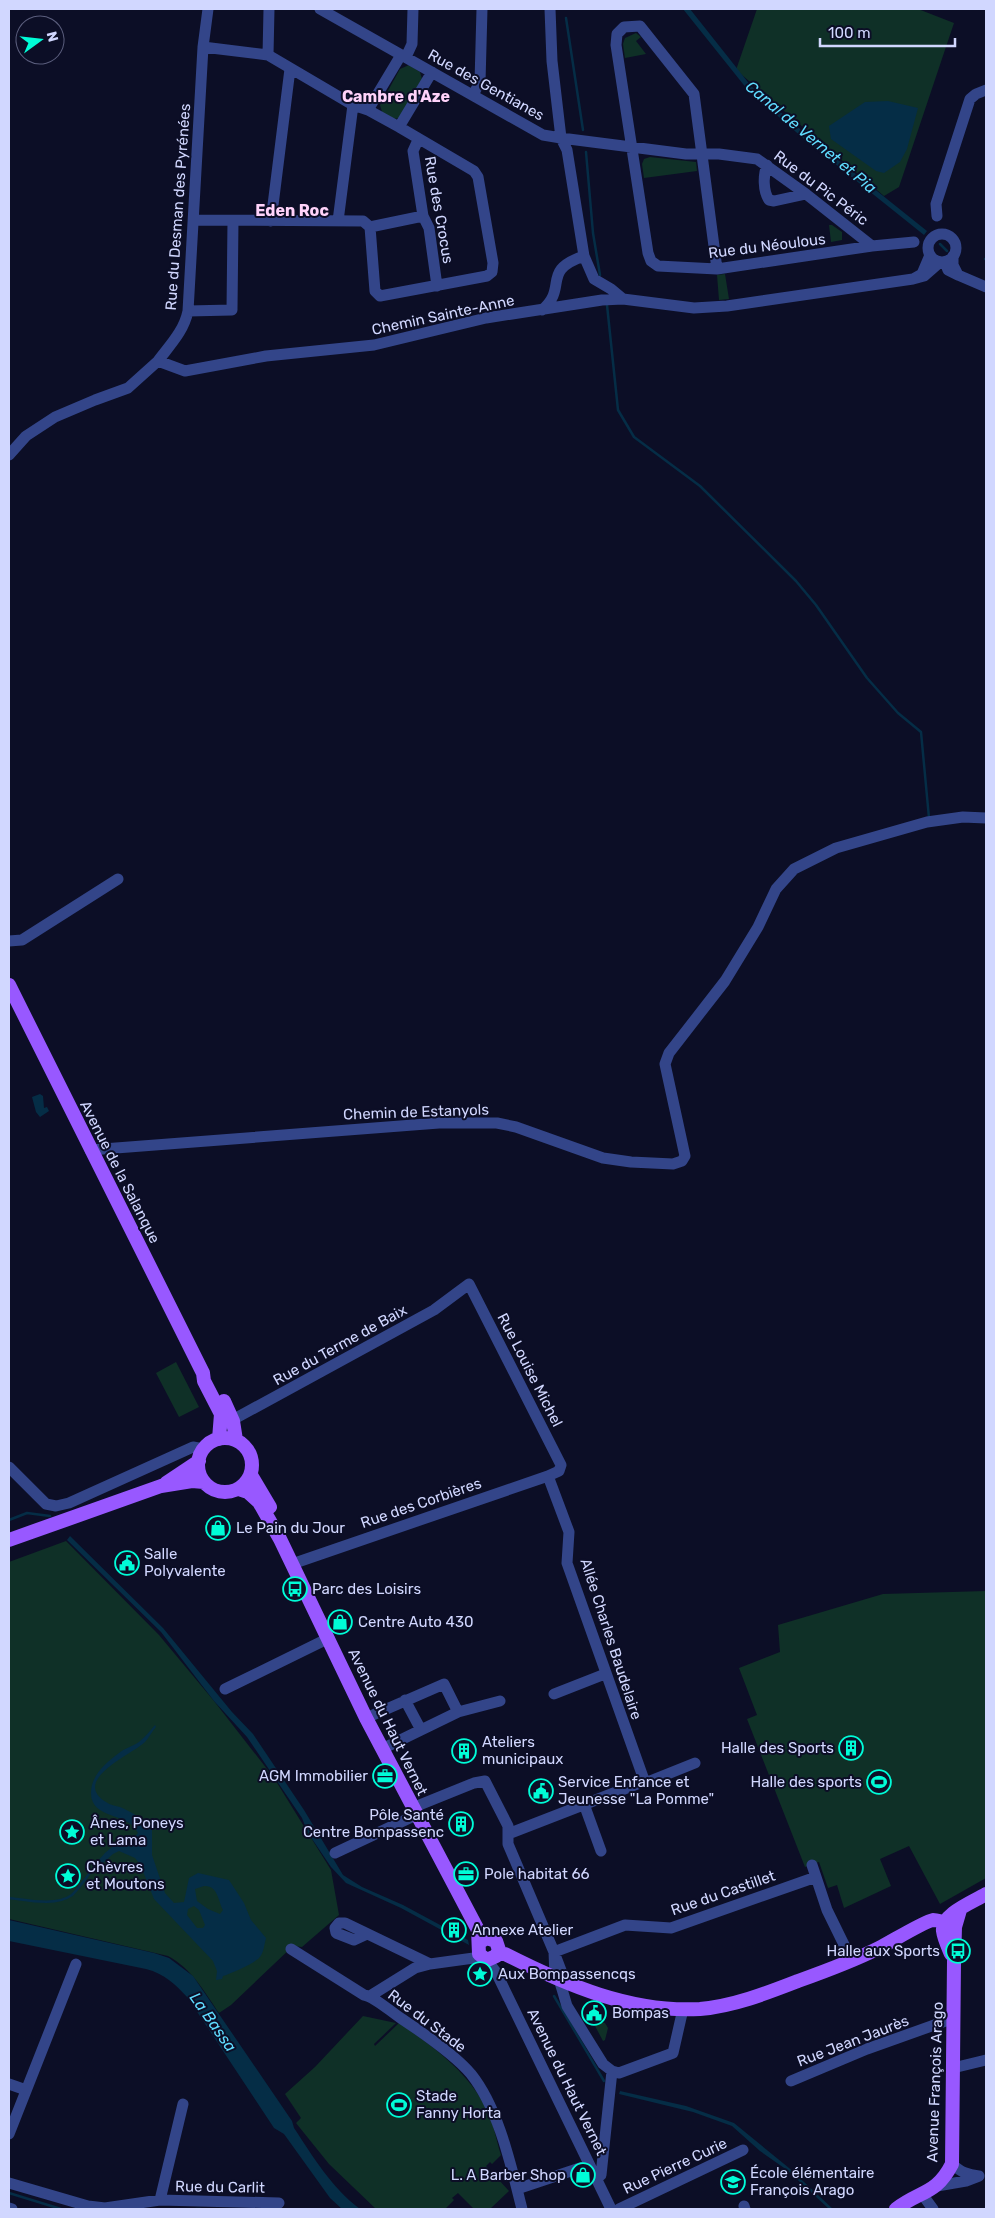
<svg xmlns="http://www.w3.org/2000/svg" width="995" height="2218" font-family="Rubik,sans-serif">
  <style>
    .green { fill: #0f3027 }
    .water { fill: #052d46; fill-rule: evenodd }
    .lines { fill: none; stroke-linecap: round; stroke-linejoin: round }
    .stream { stroke: #052d46; stroke-width: 2.5 }
    .minor { stroke: #334589; stroke-width: 11 }
    .major { stroke: #9858ff; stroke-width: 14 }
    .labels { text-anchor: middle; dominant-baseline: central; stroke-width: 4; stroke-linejoin: round; paint-order: stroke }
    .street-label { font-size: 15px; fill: #d1d7ff; stroke: #0c0e26 }
    .poi-label { font-size: 15px; fill: #d1d7ff; stroke: #0c0e26; text-anchor: start }
    .neighbourhood-label { font-size: 16px; font-weight: bold; fill: #ffd3fa; stroke: #0c0e26 }
    .water-label { font-size: 16px; font-style: italic; fill: #5fdcff; stroke: #0c0e26 }
  </style>
  <rect width="100%" height="100%" fill="#0c0e26"/>
  <path class="green" d="M757,9H918L954,23L899,187L884,196L736,70Z
    M636,33L641,37L636,41L646,54L625,58L623,44L625,38Z
    M409,65L420,72L422,79L399,118L394,119L382,112L380,105L400,69Z
    M650,157L696,162L697,171L644,178L642,164L644,159Z
    M829,225H832L842,232V240L831,242Z
    M725,274L729,299L719,300L717,275Z
    M176,1362L199,1407L179,1417L156,1373Z
    M66,1541L159,1635L214,1701L274,1778L331,1870L339,1915L302,1947L293,1946L231,2005L219,2013C204,1991 192,1969 168,1956L9,1919V1562Z
    M986,1591V1878L940,1904L909,1846L880,1859L891,1886L844,1908L837,1885L828,1888L819,1862L805,1867L747,1719L757,1715L739,1668L780,1652L778,1625L883,1594Z
    M363,2016L396,2023L374,2044L375,2046L399,2023C434,2047 474,2076 490,2117C495,2130 497,2143 501,2155L492,2164L490,2162L486,2166L509,2191L490,2209H474L458,2193L452,2198L454,2200L445,2209H376L329,2164L296,2123L301,2118L285,2094L315,2067Z
    M595,2020L605,2023L608,2028L605,2040L603,2041L594,2024Z"/>
  <path class="water" d="M683,9H690L751,86L807,135L927,231L924,235L804,139L747,89Z
    M888,101L918,108L907,149L900,162L884,173L876,171L831,139L829,126L865,102Z
    M40,1094L43,1096L44,1108L47,1107L49,1111L40,1117L36,1112L32,1097Z
    M70,1536L163,1628L232,1712L253,1734L304,1810L343,1875L362,1887L403,1905L468,1940L469,1945L401,1908L346,1883L331,1867L308,1833L302,1818L247,1737L214,1701L161,1632L67,1540Z
    M155,1725L156,1727C152,1731 149,1738 145,1742C133,1754 70,1780 106,1802C110,1805 116,1806 120,1807C132,1812 143,1819 152,1828V1855L165,1893L174,1903L184,1902L189,1878L198,1873L229,1880L244,1903L251,1920L266,1938C264,1945 264,1953 259,1958C253,1964 232,1973 223,1976L222,1979L216,1980L217,1971L213,1961L154,1899L140,1864L135,1858L119,1851L113,1854L93,1872L92,1868C106,1852 110,1844 133,1839L138,1833C129,1812 91,1820 91,1793C91,1775 106,1763 119,1753C125,1748 133,1746 139,1742C145,1737 150,1731 155,1725ZM204,1886C218,1885 218,1901 223,1910L220,1914L208,1909L197,1901L195,1889ZM194,1906L199,1910L205,1925L203,1928H197L187,1915L188,1909Z
    M9,1920L154,1953L169,1958L193,1976L292,2121L294,2128C314,2158 331,2187 360,2209H342L330,2198L284,2134L274,2128L188,1998C175,1984 165,1974 146,1969L9,1941Z
    M620,2091L686,2106L734,2123L789,2168L833,2209H829L787,2170L760,2151L732,2126L693,2112L619,2094Z"/>
  <g class="lines">
    <path class="stream" d="M566,18L583,130
      M586,152L593,233L600,275
      M940,244L947,251
      M985,259H986
      M607,305L618,410L634,437L700,486L796,581L816,605L867,678L898,713L921,732L929,818
      M9,1520L27,1513L50,1516
      M9,1898C27,1900 55,1907 72,1895C79,1888 86,1878 92,1870
      M554,1996L604,2081
      M9,2193L61,2209
      M196,2209H201"/>
    <path class="minor" d="M320,9L543,135L561,138L567,150L584,256
      M550,9L552,61L561,138L686,154H719L757,159L806,194L872,246
      M203,47L268,55L353,105L368,110L399,127L474,171L478,177L493,263L492,272L487,276L380,296L375,291L370,227
      M268,55L269,9
      M406,57L412,44L413,9
      M473,95L480,82L482,9
      M368,110L401,55
      M399,127L432,72
      M418,140L413,151L423,216L429,228L437,286
      M767,165C763,175 763,191 769,200L774,201L806,194
      M937,216L936,204L970,99L976,94L986,90
      M194,220L363,221L370,227
      M271,221L290,69
      M338,221L353,105
      M370,227L423,216
      M928 248a14 14 0 1 1 28 0a14 14 0 1 1-28 0Z
      M930,255L922,274L913,279L924,276L940,262
      M945,262L948,270L958,275L953,265V256
      M717,269L694,94L640,26L624,27L617,34L616,45L648,253L651,261L658,266L717,269L872,246L914,242
      M958,275L986,287
      M542,310C569,287 540,271 584,256L594,279L611,289L623,299
      M188,311L232,310L233,221
      M158,361C170,345 184,331 188,311L203,47L208,9
      M9,455L26,436L55,417L95,400L128,388L158,361L185,371L266,356L374,345L486,318L602,300L623,299L694,308L727,306L913,279
      M9,941L22,940L118,879
      M90,1150L439,1123H497L516,1127L603,1158L631,1162L673,1164L682,1161L685,1156L665,1064L669,1053L725,981L758,927L776,889L794,869L836,848L927,822L963,817L986,818
      M225,1424L434,1310L469,1284L561,1465L559,1471L548,1476L292,1564
      M9,1467L46,1504L56,1506L69,1503L193,1447L204,1449
      M548,1476L569,1532L567,1563L643,1777L640,1781
      M225,1689L329,1638
      M554,1694L605,1674
      M405,1700L421,1730
      M366,1718L444,1684L458,1712
      M382,1749L458,1712L500,1701
      M640,1781L637,1784L508,1834V1844L554,1952L625,1925L671,1928L816,1877
      M640,1781H650L695,1763
      M584,1804L601,1851
      M412,1808L474,1783L485,1781L508,1826V1834
      M335,1853L416,1815
      M812,1865L827,1910L852,1961
      M367,1934L354,1940L336,1933L335,1928L339,1923H345L430,1964
      M291,1949L364,1995C375,1997 391,2012 402,2019C423,2033 455,2055 471,2074C499,2109 511,2166 522,2209
      M487,1960L496,1972L611,2209
      M555,1976L554,1952L565,1981
      M559,1979L567,2006L603,2064L612,2071L619,2073L673,2053L683,2009
      M370,1996L415,1968L430,1964L481,1957
      M953,2068L986,2060
      M791,2081L867,2049L954,2018
      M9,2084L26,2090
      M9,2134L76,1964
      M596,2179L601,2175L612,2071
      M9,2183L88,2206L105,2208L160,2200L279,2203
      M937,2186L966,2181L979,2176C967,2175 961,2172 952,2164
      M517,2189L589,2165
      M922,2194L933,2209
      M160,2200L183,2104
      M744,2206L745,2209
      M9,2208L12,2209
      M619,2209L743,2150"/>
    <path class="major" d="M9,985L203,1373L204,1381L221,1414L219,1439
      M224,1401L233,1421L236,1440
      M198 1465a27 27 0 1 1 54 0a27 27 0 1 1-54 0Z
      M251,1475L270,1507
      M166,1483L199,1461
      M239,1489L248,1492L259,1502L280,1539L366,1718L478,1930L479,1954L487,1960L496,1956L499,1950L496,1941L487,1938L480,1942
      M9,1540L161,1486L192,1481L204,1482
      M498,1954H505C566,1985 631,2013 700,2009C734,2006 767,1993 798,1981C826,1971 853,1961 879,1948C891,1942 923,1922 933,1920C940,1920 948,1924 955,1927
      M951,1954C948,1947 944,1939 943,1931C941,1914 973,1902 986,1894
      M896,2209C921,2190 936,2195 952,2164L954,1962L955,1927L960,1910"/>
  </g>
  <defs>
    <g id="shop-ring" transform="scale(1.25)"><circle r="9.5" fill="#0c0e26" stroke="#00fcd7" stroke-width="1.5"/><path d="M-5-2.5h2.3a2.7 3.5 0 0 1 5.4 0H5L5.5 6h-11ZM-1.5-2.5h3a1.5 2.3 0 0 0-3 0Z" fill="#00fcd7"/></g>
    <g id="civic-ring" transform="scale(1.25)"><circle r="9.5" fill="#0c0e26" stroke="#00fcd7" stroke-width="1.5"/><path d="M-.6-6.5H3V-4.5H.6V-3L4-1V1h2V6H-6V1h2V-1L-.6-3ZM-1.2 2.5V6h2.4V2.5Z" fill="#00fcd7"/></g>
    <g id="bus-ring" transform="scale(1.25)"><circle r="9.5" fill="#0c0e26" stroke="#00fcd7" stroke-width="1.5"/><path d="M-5-6H5V4H4V6H2V4H-2V6H-4V4H-5ZM-3.5-4V0h7V-4ZM-3.5 1.2v1.5H-2V1.2ZM2 1.2v1.5H3.5V1.2Z" fill="#00fcd7"/></g>
    <g id="building-ring" transform="scale(1.25)"><circle r="9.5" fill="#0c0e26" stroke="#00fcd7" stroke-width="1.5"/><path d="M-4-6H4V6H1V3H-1V6H-4ZM-2.5-4.3h1.7v1.8h-1.7ZM.8-4.3h1.7v1.8H.8ZM-2.5-1h1.7V.8h-1.7ZM.8-1h1.7V.8H.8Z" fill="#00fcd7"/></g>
    <g id="office-ring" transform="scale(1.25)"><circle r="9.5" fill="#0c0e26" stroke="#00fcd7" stroke-width="1.5"/><path d="M-6-3h4V-5.5h4V-3h4V5H-6ZM-1-4.5V-3h2v-1.5ZM-6 0V1H6V0Z" fill="#00fcd7"/></g>
    <g id="stadium-ring" transform="scale(1.25)"><circle r="9.5" fill="#0c0e26" stroke="#00fcd7" stroke-width="1.5"/><path d="M0-5a6.5 5 0 1 0 0 10a6.5 5 0 1 0 0-10ZM-3.5-1.8h7v3.6h-7Z" fill="#00fcd7"/></g>
    <g id="sight-ring" transform="scale(1.25)"><circle r="9.5" fill="#0c0e26" stroke="#00fcd7" stroke-width="1.5"/><path d="M0-6L1.8-2.2L6-1.7L2.9 1.2L3.7 5.4L0 3.3L-3.7 5.4L-2.9 1.2L-6-1.7L-1.8-2.2Z" fill="#00fcd7"/></g>
    <g id="school-ring" transform="scale(1.25)"><circle r="9.5" fill="#0c0e26" stroke="#00fcd7" stroke-width="1.5"/><path d="M0-5L7-2L0 1L-7-2ZM-4 1L0 2.5L4 1V4Q0 6-4 4Z" fill="#00fcd7"/></g>
  </defs>
  <g fill-rule="evenodd">
    <use href="#shop-ring" x="218" y="1528"/>
    <use href="#civic-ring" x="127" y="1563"/>
    <use href="#bus-ring" x="295" y="1589"/>
    <use href="#shop-ring" x="340" y="1622"/>
    <use href="#building-ring" x="851" y="1748"/>
    <use href="#building-ring" x="464" y="1751"/>
    <use href="#office-ring" x="385" y="1776"/>
    <use href="#stadium-ring" x="879" y="1782"/>
    <use href="#civic-ring" x="541" y="1791"/>
    <use href="#building-ring" x="461" y="1824"/>
    <use href="#sight-ring" x="72" y="1832"/>
    <use href="#office-ring" x="466" y="1874"/>
    <use href="#sight-ring" x="68" y="1876"/>
    <use href="#building-ring" x="454" y="1930"/>
    <use href="#bus-ring" x="958" y="1951"/>
    <use href="#sight-ring" x="480" y="1974"/>
    <use href="#civic-ring" x="594" y="2013"/>
    <use href="#stadium-ring" x="399" y="2105"/>
    <use href="#shop-ring" x="583" y="2175"/>
    <use href="#school-ring" x="733" y="2182"/>
  </g>
  <g class="labels">
    <g class="street-label">
      <text transform="translate(486 85) rotate(29)">Rue des Gentianes</text>
      <text transform="translate(821 188) rotate(37)">Rue du Pic Péric</text>
      <text transform="translate(178 207) rotate(-86)">Rue du Desman des Pyrénées</text>
      <text transform="translate(439 210) rotate(80)">Rue des Crocus</text>
      <text transform="translate(767 246) rotate(-7)">Rue du Néoulous</text>
      <text transform="translate(443 315) rotate(-12)">Chemin Sainte-Anne</text>
      <text transform="translate(416 1112) rotate(-2)">Chemin de Estanyols</text>
      <text transform="translate(120 1172) rotate(63)">Avenue de la Salanque</text>
      <text transform="translate(340 1345) rotate(-29)">Rue du Terme de Baix</text>
      <text transform="translate(530 1370) rotate(63)">Rue Louise Michel</text>
      <text transform="translate(421 1503) rotate(-19)">Rue des Corbières</text>
      <text transform="translate(611 1639) rotate(72)">Allée Charles Baudelaire</text>
      <text transform="translate(388 1722) rotate(64)">Avenue du Haut Vernet</text>
      <text transform="translate(723 1893) rotate(-19)">Rue du Castillet</text>
      <text transform="translate(427 2021) rotate(37)">Rue du Stade</text>
      <text transform="translate(853 2041) rotate(-21)">Rue Jean Jaurès</text>
      <text transform="translate(567 2082) rotate(64)">Avenue du Haut Vernet</text>
      <text transform="translate(935 2082) rotate(-88)">Avenue François Arago</text>
      <text transform="translate(675 2166) rotate(-25)">Rue Pierre Curie</text>
      <text transform="translate(220 2187) rotate(1)">Rue du Carlit</text>
    </g>
    <g class="poi-label">
      <text x="236" y="1528">Le Pain du Jour</text>
      <text x="144" y="1554">Salle<tspan x="144" dy="17">Polyvalente</tspan></text>
      <text x="312" y="1589">Parc des Loisirs</text>
      <text x="358" y="1622">Centre Auto 430</text>
      <text x="482" y="1742">Ateliers<tspan x="482" dy="17">municipaux</tspan></text>
      <text x="834" y="1748" text-anchor="end">Halle des Sports</text>
      <text x="368" y="1776" text-anchor="end">AGM Immobilier</text>
      <text x="558" y="1782">Service Enfance et<tspan x="558" dy="17">Jeunesse "La Pomme"</tspan></text>
      <text x="862" y="1782" text-anchor="end">Halle des sports</text>
      <text x="444" y="1815" text-anchor="end">Pôle Santé<tspan x="444" dy="17">Centre Bompassenc</tspan></text>
      <text x="90" y="1823">Ânes, Poneys<tspan x="90" dy="17">et Lama</tspan></text>
      <text x="86" y="1867">Chèvres<tspan x="86" dy="17">et Moutons</tspan></text>
      <text x="484" y="1874">Pole habitat 66</text>
      <text x="472" y="1930">Annexe Atelier</text>
      <text x="940" y="1951" text-anchor="end">Halle aux Sports</text>
      <text x="498" y="1974">Aux Bompassencqs</text>
      <text x="612" y="2013">Bompas</text>
      <text x="416" y="2096">Stade<tspan x="416" dy="17">Fanny Horta</tspan></text>
      <text x="750" y="2173">École élémentaire<tspan x="750" dy="17">François Arago</tspan></text>
      <text x="566" y="2175" text-anchor="end">L. A Barber Shop</text>
    </g>
    <g class="neighbourhood-label">
      <text x="396" y="96">Cambre d'Aze</text>
      <text x="292" y="210">Eden Roc</text>
    </g>
    <g class="water-label">
      <text transform="translate(811 137) rotate(40)">Canal de Vernet et Pia</text>
      <text transform="translate(213 2022) rotate(55)">La Bassa</text>
    </g>
  </g>
  <rect width="995" height="2218" fill="none" stroke="#d1d7ff" stroke-width="20"/>
  <g transform="translate(40 40) rotate(75)"><circle r="24" fill="#0c0e26" stroke="#5b5e7d"/>
  <path d="M0-4L9 19L0 12L-9 19Z" fill="#00fcd7"/>
  <text y="-8" font-size="14" font-weight="bold" text-anchor="middle" fill="#d1d7ff">N</text>
  </g>
  <path d="M820 38v8h135v-8" fill="none" stroke="#d1d7ff" stroke-width="2.5"/>
  <text x="828" y="38" font-size="15" fill="#d1d7ff" stroke="#0c0e26" stroke-width="4" paint-order="stroke">100 m</text>
</svg>
